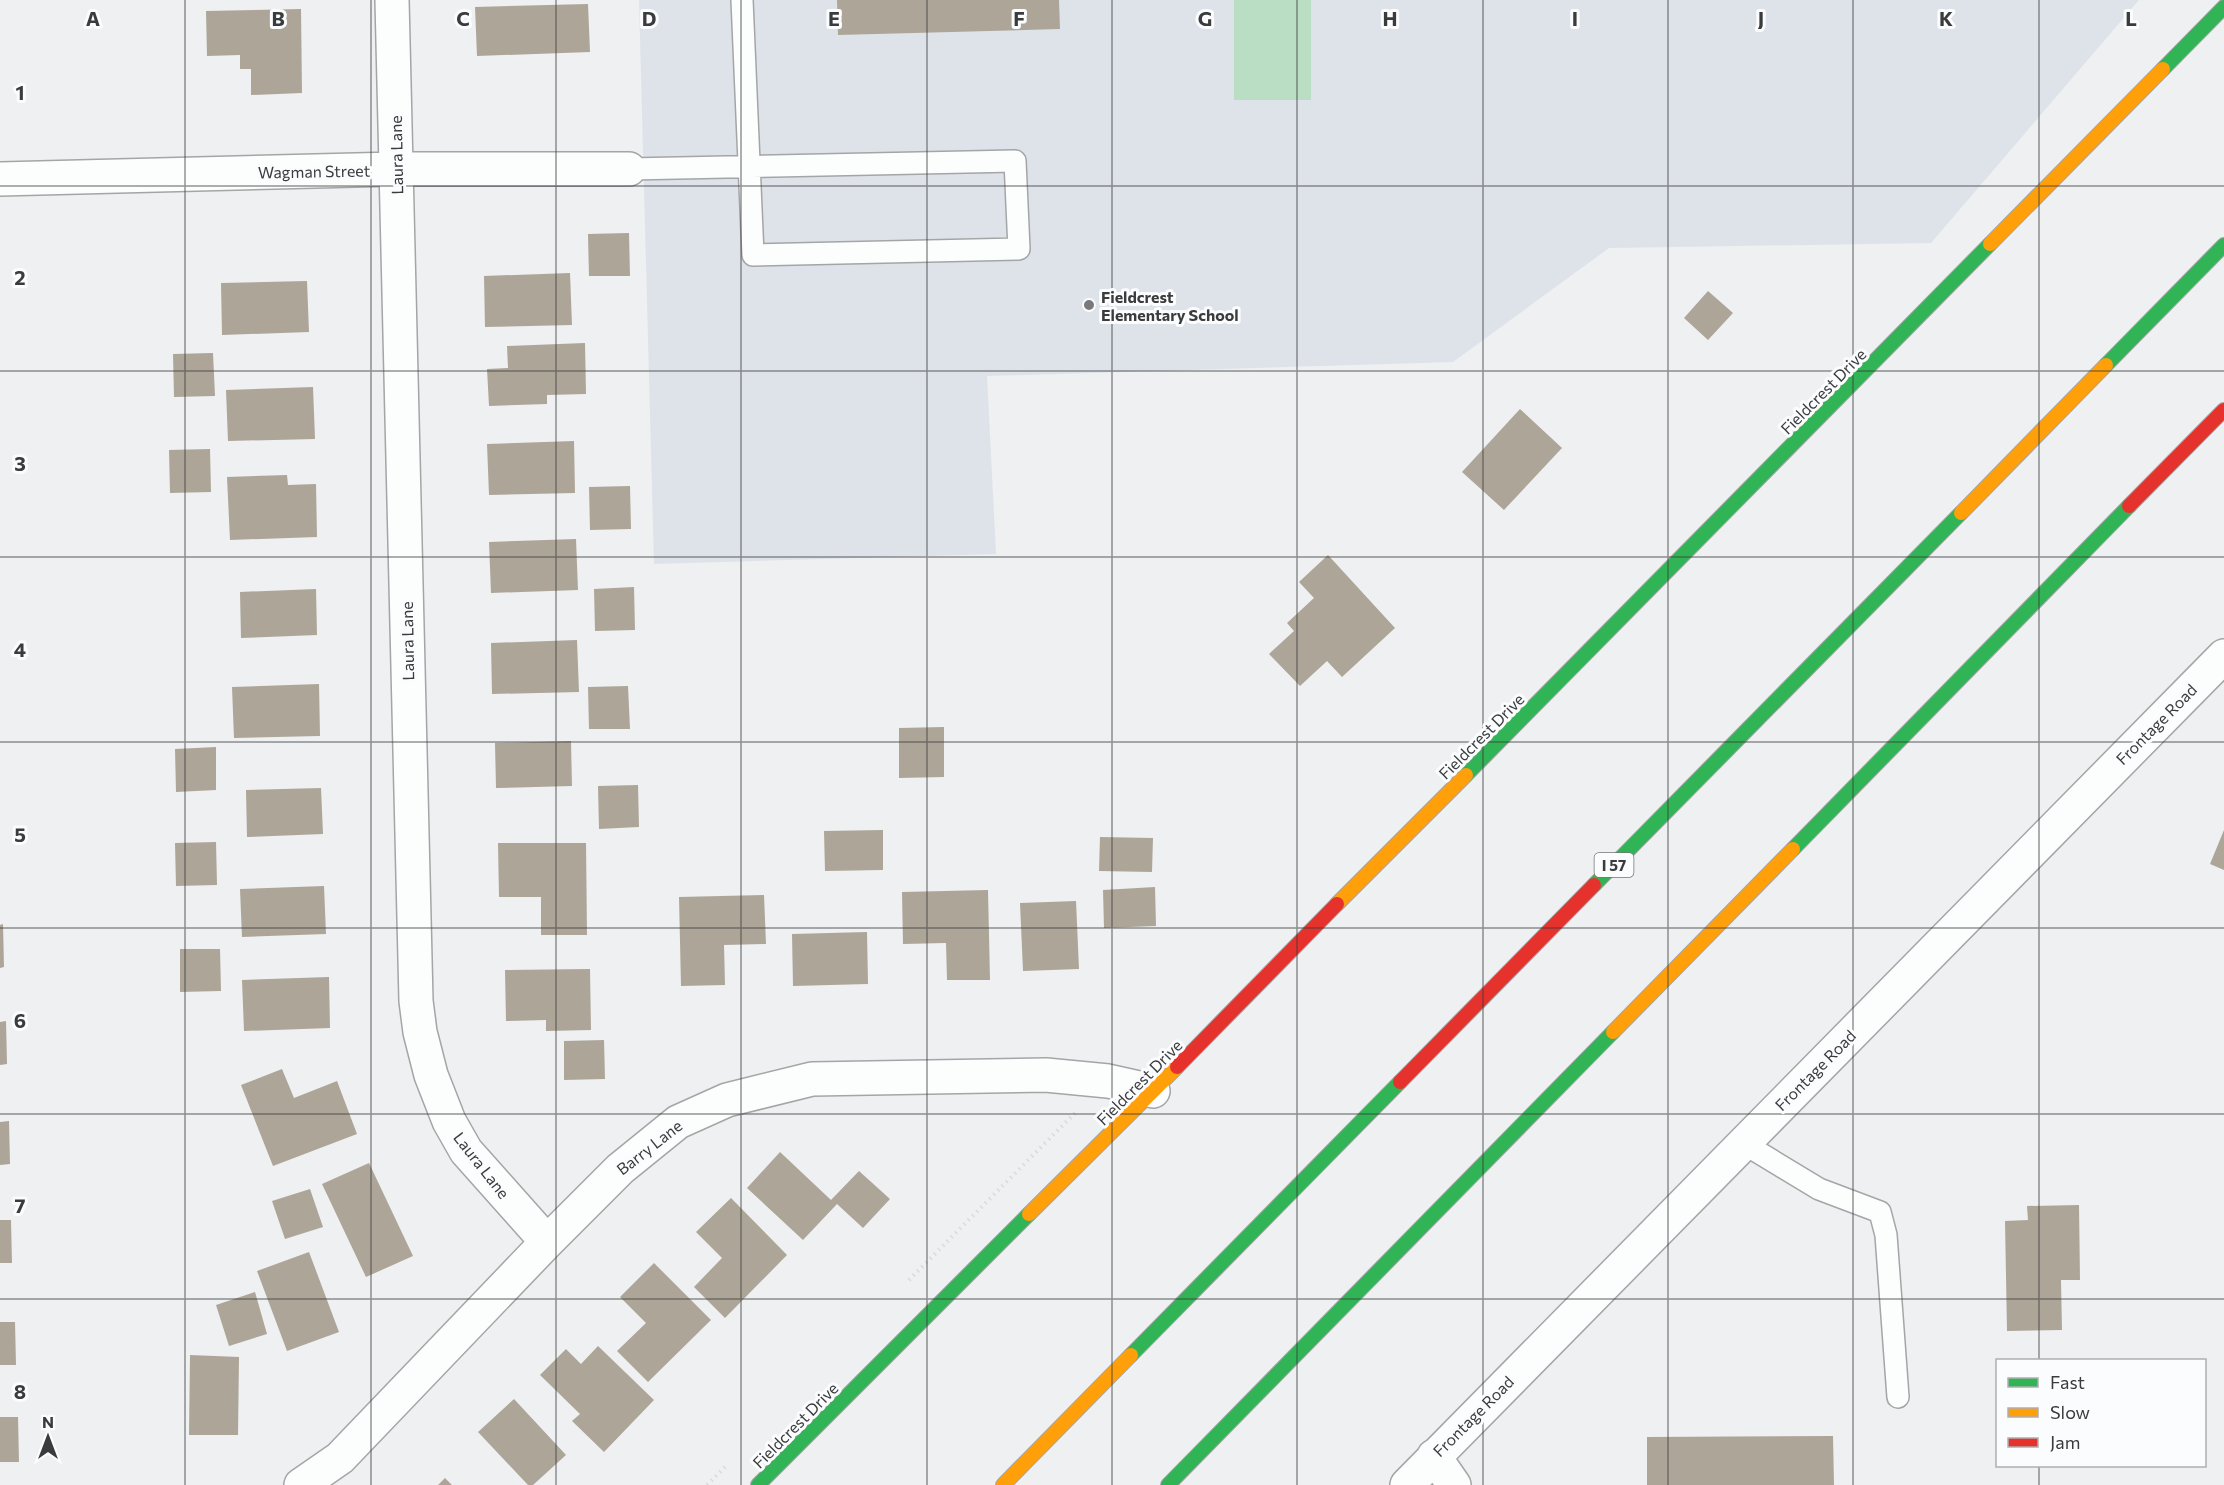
<svg xmlns="http://www.w3.org/2000/svg" width="2224" height="1485" font-family="Commissioner,sans-serif">
  <style>
    .built { fill: #dee3ea }
    .green { fill: #badec3 }
    .building { fill: #ada598 }
    .lines { fill: none; stroke-linecap: round; stroke-linejoin: round }
    .lane-casing { stroke: #a4a5a7; stroke-width: 24 }
    .street-casing { stroke: #a4a5a7; stroke-width: 36 }
    .fast-casing { stroke: #a4a5a7; stroke-width: 16 }
    .slow-casing { stroke: #a4a5a7; stroke-width: 16 }
    .jam-casing { stroke: #a4a5a7; stroke-width: 16 }
    .path { stroke: #dadada; stroke-width: 4; stroke-dasharray: 1.5 4.5; stroke-linecap: butt }
    .lane { stroke: #fcfdfd; stroke-width: 21 }
    .street { stroke: #fcfdfd; stroke-width: 33 }
    .fast { stroke: #30b455; stroke-width: 14 }
    .slow { stroke: #ff9f0a; stroke-width: 14 }
    .jam { stroke: #e5322d; stroke-width: 14 }
    .grid { fill: none; stroke: #3a3b3d; stroke-width: 1.5; stroke-opacity: 0.55 }
    .poi-dot { fill: #797a7c; stroke: #fbfcfe; stroke-width: 2 }
    .labels { text-anchor: middle; dominant-baseline: central; stroke-width: 6; stroke-linejoin: round; paint-order: stroke }
    .shield { fill: #fbfcfe; stroke: #747577; stroke-width: 1.5 }
    .shield-label { font-size: 15px; font-weight: bold; fill: #3a3b3d }
    .street-label { font-size: 16px; fill: #3a3b3d; stroke: #fbfcfe }
    .poi-label { font-size: 16px; font-weight: bold; fill: #3a3b3d; stroke: #fbfcfe; text-anchor: start }
    .grid-label { font-size: 20px; text-anchor: middle; font-weight: bold; fill: #3a3b3d; stroke: #fbfcfe; stroke-width: 6; stroke-linejoin: round; paint-order: stroke }
  </style>
  <rect width="100%" height="100%" fill="#eef0f2"/>
  <path class="built" d="M639,0H2139L1931,243L1609,248L1453,362L987,376L996,554L654,564Z"/>
  <path class="green" d="M1234,0H1311V100H1234Z"/>
  <path class="building" d="M837,0H1059L1060,29L838,35Z
    M588,4L590,52L477,56L475,7Z
    M301,9L302,93L251,95V69H240V55L207,56L206,11Z
    M629,233L630,276H589L588,234Z
    M570,273L572,325L485,327L484,276Z
    M307,281L309,332L222,335L221,283Z
    M1708,291L1733,313L1708,340L1684,318Z
    M585,343L586,394L547,395V404L489,406L487,369L508,368L507,346Z
    M213,353L215,396L174,397L173,354Z
    M313,387L315,439L228,441L226,390Z
    M1520,409L1562,448L1504,510L1462,472Z
    M574,441L575,493L489,495L487,444Z
    M210,449L211,492L170,493L169,450Z
    M287,475L288,485L316,484L317,537L230,540L227,477Z
    M630,486L631,529L590,530L589,487Z
    M576,539L578,590L491,593L489,542Z
    M1328,555L1395,628L1342,677L1327,661L1300,686L1269,654L1294,631L1287,623L1314,598L1299,582Z
    M634,587L635,630L595,631L594,589Z
    M316,589L317,635L241,638L240,592Z
    M577,640L579,692L492,694L491,643Z
    M319,684L320,736L234,738L232,687Z
    M628,686L630,729H589L588,687Z
    M944,727V777L899,778V728Z
    M571,741L572,786L496,788L495,743Z
    M216,747V790L176,792L175,749Z
    M638,785L639,827L599,829L598,786Z
    M321,788L323,834L247,837L246,790Z
    M883,830V870L825,871L824,831Z
    M2224,830V870L2210,864Z
    M1100,837L1153,838L1152,872L1099,871Z
    M216,842L217,885L176,886L175,843Z
    M498,843H586L587,935H541V897H499Z
    M324,886L326,934L242,937L240,889Z
    M1155,887L1156,926L1104,928L1103,890Z
    M988,890L990,980H947L946,943L903,944L902,892Z
    M764,895L766,944L724,945L725,985L681,986L679,897Z
    M1076,901L1079,969L1023,971L1020,903Z
    M3,924L4,967L0,968V925Z
    M867,932L868,984L793,986L792,934Z
    M180,949H220L221,991L180,992Z
    M590,969L591,1030L546,1031V1020L506,1021L505,970Z
    M329,977L330,1028L244,1031L242,980Z
    M6,1021L7,1064L0,1065V1022Z
    M604,1040L605,1079L564,1080V1041Z
    M282,1069L294,1098L337,1081L357,1134L273,1166L241,1085Z
    M9,1121L10,1164L0,1165V1122Z
    M780,1152L831,1200L859,1171L890,1199L863,1228L837,1204L803,1240L747,1188Z
    M369,1163L413,1256L366,1277L322,1184Z
    M310,1189L323,1227L285,1239L272,1201Z
    M731,1198L787,1255L725,1318L694,1287L722,1258L696,1232Z
    M2079,1205L2080,1280H2061L2062,1330L2007,1331L2005,1221L2028,1220L2027,1206Z
    M0,1220H11L12,1263H0Z
    M309,1252L339,1332L287,1351L257,1271Z
    M654,1263L711,1320L648,1382L617,1351L646,1323L620,1297Z
    M255,1292L267,1334L229,1346L216,1305Z
    M0,1322H15L16,1365H0Z
    M598,1346L654,1400L604,1452L572,1421L580,1414L540,1375L566,1349L581,1364Z
    M190,1355L239,1357L238,1435H189Z
    M514,1399L566,1455L533,1485H528L478,1432Z
    M0,1417H18L19,1462H0Z
    M1833,1436L1834,1485H1647V1437Z
    M445,1478L452,1485H438Z"/>
  <g class="lines">
    <g class="lane-casing">
      <path id="lane" d="M629,169L1015,161L1019,249L753,255L742,0
        M1743,1143L1819,1189L1880,1212L1886,1235L1898,1397"/>
    </g>
    <g class="street-casing">
      <path id="street" d="M392,0L416,1001L420,1032L431,1075L449,1121L466,1151L547,1242
        M0,179L396,169H629
        M1434,1456L1454,1485
        M301,1485L340,1458L547,1242L620,1169L678,1122L727,1100L812,1079L1046,1075L1108,1081L1153,1091
        M1407,1485L2224,656"/>
    </g>
    <g class="fast-casing">
      <path id="fast" d="M2163,69L2224,7
        M2106,365L2224,245
        M1466,775L1990,244
        M1793,849L2129,506
        M1594,885L1961,513
        M1131,1355L1400,1082
        M758,1485L1029,1214
        M1168,1485L1613,1032"/>
    </g>
    <g class="slow-casing">
      <path id="slow" d="M1990,244L2163,69
        M1961,513L2106,365
        M1337,904L1466,775
        M1613,1032L1793,849
        M1029,1214L1177,1067
        M1003,1485L1131,1355"/>
    </g>
    <g class="jam-casing">
      <path id="jam" d="M2129,506L2224,410
        M1177,1067L1337,904
        M1400,1082L1594,885"/>
    </g>
    <path class="path" d="M909,1280L1075,1113
      M707,1485L727,1465"/>
    <use href="#lane" class="lane"/>
    <use href="#street" class="street"/>
    <use href="#fast" class="fast"/>
    <use href="#slow" class="slow"/>
    <use href="#jam" class="jam"/>
  </g>
  <path class="grid" d="M185,0V1485M371,0V1485M556,0V1485M741,0V1485M927,0V1485M1112,0V1485M1297,0V1485M1483,0V1485M1668,0V1485M1853,0V1485M2039,0V1360M0,186H2224M0,371H2224M0,557H2224M0,742H2224M0,928H2224M0,1114H2224M0,1299H2224M2039,1466V1485"/>
  <circle class="poi-dot" cx="1089" cy="305" r="6"/>
  <g class="labels">
    <rect class="shield" x="1594.5" y="853" width="39" height="24" rx="4.5"/>
    <g class="shield-label">
      <text x="1614" y="865">I 57</text>
    </g>
    <g class="street-label">
      <text transform="translate(396 155) rotate(-91)">Laura Lane</text>
      <text transform="translate(314 171) rotate(-1)">Wagman Street</text>
      <text transform="translate(1823 391) rotate(-45)">Fieldcrest Drive</text>
      <text transform="translate(407 641) rotate(-91)">Laura Lane</text>
      <text transform="translate(2156 724) rotate(-45)">Frontage Road</text>
      <text transform="translate(1481 736) rotate(-45)">Fieldcrest Drive</text>
      <text transform="translate(1815 1070) rotate(-45)">Frontage Road</text>
      <text transform="translate(1139 1082) rotate(-45)">Fieldcrest Drive</text>
      <text transform="translate(649 1147) rotate(-38)">Barry Lane</text>
      <text transform="translate(482 1165) rotate(52)">Laura Lane</text>
      <text transform="translate(1473 1416) rotate(-45)">Frontage Road</text>
      <text transform="translate(795 1425) rotate(-45)">Fieldcrest Drive</text>
    </g>
    <g class="poi-label">
      <text x="1101" y="296">Fieldcrest<tspan x="1101" dy="18">Elementary School</tspan></text>
    </g>
  </g>
  <g class="grid-label">
    <text x="93" y="26">A</text>
    <text x="278" y="26">B</text>
    <text x="463" y="26">C</text>
    <text x="649" y="26">D</text>
    <text x="834" y="26">E</text>
    <text x="1019" y="26">F</text>
    <text x="1205" y="26">G</text>
    <text x="1390" y="26">H</text>
    <text x="1575" y="26">I</text>
    <text x="1761" y="26">J</text>
    <text x="1946" y="26">K</text>
    <text x="2131" y="26">L</text>
    <text x="20" y="100">1</text>
    <text x="20" y="285">2</text>
    <text x="20" y="471">3</text>
    <text x="20" y="657">4</text>
    <text x="20" y="842">5</text>
    <text x="20" y="1028">6</text>
    <text x="20" y="1213">7</text>
    <text x="20" y="1399">8</text>
  </g>
  <rect x="1996" y="1359" width="210" height="108" fill="#fbfcfe" stroke="#aeafb1" stroke-width="1.5"/>
  <rect x="2008" y="1378" width="30" height="9" fill="#30b455" stroke="#aeafb1" stroke-width="1.5"/>
  <text x="2050" y="1389" font-size="18" fill="#3a3b3d">Fast</text>
  <rect x="2008" y="1408" width="30" height="9" fill="#ff9f0a" stroke="#aeafb1" stroke-width="1.5"/>
  <text x="2050" y="1419" font-size="18" fill="#3a3b3d">Slow</text>
  <rect x="2008" y="1438" width="30" height="9" fill="#e5322d" stroke="#aeafb1" stroke-width="1.5"/>
  <text x="2050" y="1449" font-size="18" fill="#3a3b3d">Jam</text>
  <g transform="translate(48 1437)" stroke="#fbfcfe" stroke-width="4.5" paint-order="stroke">
  <path d="M0-4.5L10 22L0 15L-10 22Z" fill="#3a3b3d"/>
  <text y="-9" font-size="16" font-weight="bold" text-anchor="middle" fill="#3a3b3d">N</text>
  </g>
</svg>
